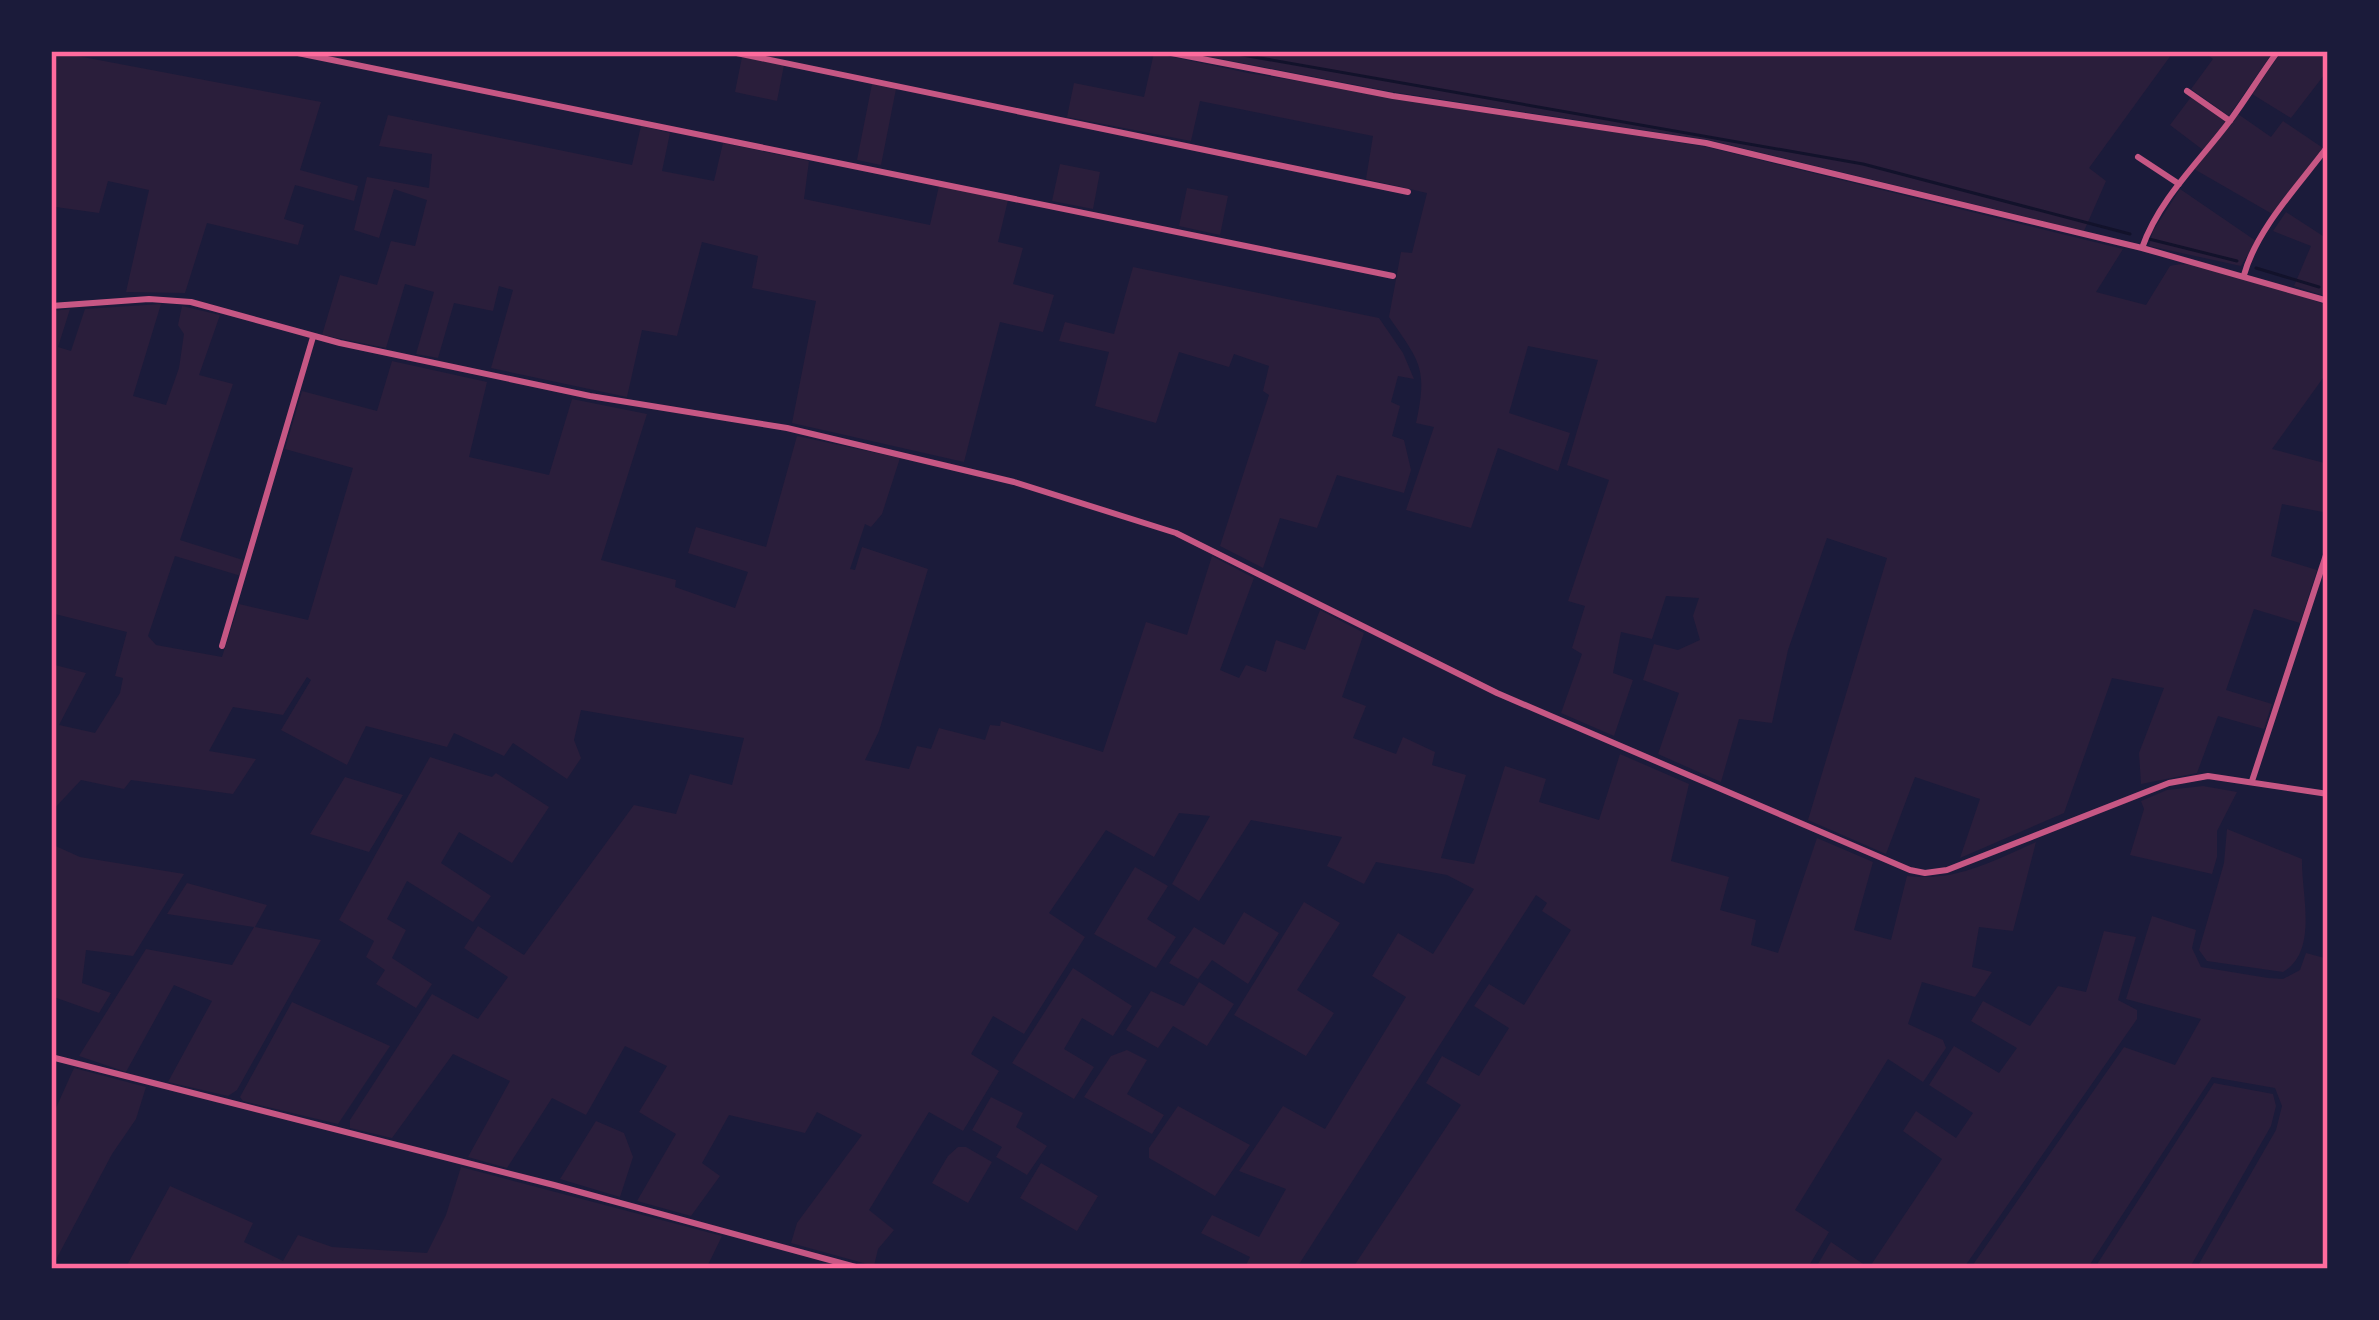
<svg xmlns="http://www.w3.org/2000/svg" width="2379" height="1320" font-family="Jost,sans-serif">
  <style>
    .green { fill: #2a1e3b }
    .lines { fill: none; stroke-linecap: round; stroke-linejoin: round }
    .stream { stroke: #12122b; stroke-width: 3 }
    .minor { stroke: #c65784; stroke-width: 6 }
    .neatline { fill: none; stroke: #ff6b9d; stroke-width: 4.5 }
  </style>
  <rect width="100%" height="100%" fill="#1b1b3a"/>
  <path class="green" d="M51,51L321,102L300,170L358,186L354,201L295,185L284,219L304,225L298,245L207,223L185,293L126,292L149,190L108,181L99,213L56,207L51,227Z
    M1180,51H2174L2089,168L2106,181L2084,231L1709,140L1393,92Z
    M2202,51H2263L2270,56L2229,116L2191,89L2213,59Z
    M2282,51H2328V70L2291,118L2252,94Z
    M1154,53L1248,73L1707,147L2123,249L2096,292L2146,305L2170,266C2206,256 2290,293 2328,305V371L2272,449L2328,464V513L2282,504L2271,556L2317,570L2300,623L2254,609L2226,690L2272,704L2264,729L2218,716L2197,773L2141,784L2139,753L2164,688L2112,678L2064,813L1960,858L1980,799L1915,777L1886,854L1808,820L1887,558L1827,538L1788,650L1772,723L1739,719L1721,782L1658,754L1679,693L1643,680L1654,644L1678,650L1700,640L1693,616L1699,598L1666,596L1652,639L1621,632L1613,673L1633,680L1614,736L1561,713L1582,654L1572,648L1585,606L1568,601L1609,480L1567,465L1598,360L1528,346L1509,413L1570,433L1558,471L1498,448L1471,528L1406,510L1434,427L1416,423C1428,368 1420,362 1389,317L1401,252L1412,253L1427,193L1366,179L1373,136L1200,101L1191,141L1067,117L1074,83L1144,97Z
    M742,57L784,65L777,101L735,92Z
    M872,84L896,89L881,165L857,160Z
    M2191,97L2226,122L2203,150L2170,125Z
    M2238,114L2271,137L2283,121L2323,148L2274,215L2194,169Z
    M388,115L632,165L641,126L670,133L662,171L714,181L723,143L809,161L804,199L930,225L939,186L1008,200L998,242L1023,248L1013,284L1054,295L1043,332L1000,322L964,462L792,423L816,301L752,288L758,256L702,242L677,336L642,330L627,397L491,368L513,290L499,286L493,311L454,303L438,358L416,354L434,292L405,284L386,348L322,335L340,275L377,285L391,241L415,246L427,200L394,189L379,238L354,230L367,177L429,188L432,154L379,146Z
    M1060,164L1100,172L1093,209L1052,201Z
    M1187,188L1228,196L1220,235L1179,226Z
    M2180,189L2256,241L2241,266L2149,246L2153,231Z
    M2286,212L2323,236L2328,231V297L2294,286L2311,246L2273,231Z
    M1133,267L1379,318L1403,353L1414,379L1398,376L1391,402L1400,406L1392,436L1404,440L1411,470L1404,493L1337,475L1317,528L1280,518L1263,568L1220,546L1269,395L1263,391L1269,366L1234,354L1229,367L1179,352L1156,423L1095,406L1109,352L1059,341L1065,322L1114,334Z
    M161,304L133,396L166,405L179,368L184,334L178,325L182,306L220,315L199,375L233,384L180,540L246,561L241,576L175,556L148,636L156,645L222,657L239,604L308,620L353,468L285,449L302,391L377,411L392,361L487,382L469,457L549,475L572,399L647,414L601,560L676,580L675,587L735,608L748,572L688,553L696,527L766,547L797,436L900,458L882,514L871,527L865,524L850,569L855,570L862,547L928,569L879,731L865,760L909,769L917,746L931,749L939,728L985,740L990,725L1000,726L1001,721L1103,752L1146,622L1187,635L1212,556L1254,578L1220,670L1239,678L1246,665L1266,672L1276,640L1305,650L1320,610L1364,633L1342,697L1366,706L1353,738L1396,754L1403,737L1435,752L1432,765L1466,775L1441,858L1474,864L1505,766L1546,779L1539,802L1599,820L1620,754L1689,784L1671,861L1729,877L1720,910L1756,920L1751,945L1778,953L1817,838L1873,862L1854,930L1891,940L1907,876C1955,882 1993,861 2036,842L2013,931L1979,927L1972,967L1992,972L1975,997L1922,982L1908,1024L1943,1040L1946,1048L1923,1082L1888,1059L1795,1210L1829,1232L1807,1269H1352L1461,1105L1426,1083L1442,1056L1479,1076L1509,1028L1474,1006L1489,984L1524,1005L1571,930L1542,911L1547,903L1536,895L1296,1269L1245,1267L1250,1257L1201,1233L1212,1215L1259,1237L1286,1189L1239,1171L1283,1106L1325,1129L1406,997L1372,976L1398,933L1433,954L1474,889L1447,875L1376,862L1364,884L1327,866L1342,837L1251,820L1199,901L1172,884L1210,816L1179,813L1154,857L1106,830L1049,913L1085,937L1024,1034L993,1016L971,1054L999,1071L963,1131L929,1112L869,1210L894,1230L878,1249L874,1266L791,1243L797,1223L862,1135L817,1112L805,1133L729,1115L702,1163L720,1176L691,1216L637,1201L676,1134L639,1112L667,1066L625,1046L586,1115L552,1098L507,1168L468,1157L510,1081L453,1054L392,1138L350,1128V1120L432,994L478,1019L508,977L464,948L478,926L524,955L634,805L676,814L690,774L732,785L744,738L581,710L574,740L581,758L567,779L513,743L504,756L454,733L447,747L366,726L347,765L281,730L311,680L307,677L283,715L233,707L209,751L256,759L233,794L131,780L124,789L81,780L51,812V664L86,673L59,725L95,733L120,693L123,678L115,676L127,632L51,613V311L70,309L58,347L71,351L85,309Z
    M430,757L492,777L496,773L549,807L512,863L459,832L441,863L491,896L473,922L407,881L387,919L406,930L392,958L432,984L416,1008L376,984L385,970L366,957L374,941L339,920Z
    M345,777L403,795L369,852L310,834Z
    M2203,786L2237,792L2217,831V857L2212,874L2130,855L2144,809L2141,801L2167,790Z
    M2227,829L2302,859C2301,893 2319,951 2283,972L2207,961L2199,950L2224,863Z
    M51,844L80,857L184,874L133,956L86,950L82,983L111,993L99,1013L51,996Z
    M1135,867L1168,886L1147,919L1176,937L1156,968L1094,934Z
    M187,883L267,905L255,927L321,940L237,1090L228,1096L168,1082L212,1001L174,985L126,1072L79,1056L146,949L232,965L254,927L167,914Z
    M1304,902L1340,923L1297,990L1334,1013L1306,1056L1234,1015Z
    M1244,912L1279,933L1248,984L1212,960L1198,979L1169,963L1194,927L1224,945Z
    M2152,916L2196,930L2192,948L2201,967L2268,978L2283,979L2300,970L2306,953L2328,959V1269H2196L2276,1130L2282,1106L2275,1088L2212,1077L2087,1269H1970L2124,1047L2175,1065L2201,1019L2126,999Z
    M2104,931L2136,937L2118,1000L2137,1010V1019L1963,1269H1815L1831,1242L1869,1268L1942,1159L1903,1131L1916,1111L1956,1138L1973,1113L1929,1085L1954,1046L1999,1073L2017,1048L1971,1021L1983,1001L2030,1026L2058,986L2086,992Z
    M1073,968L1132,1006L1113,1036L1082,1018L1064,1049L1094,1067L1074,1099L1012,1063Z
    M1199,982L1234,1004L1207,1046L1173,1026L1158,1048L1126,1030L1151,991L1184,1006Z
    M292,1002L390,1046L338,1124L243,1101L240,1097Z
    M1127,1050L1147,1060L1127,1094L1164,1115L1152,1134L1084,1097L1111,1056Z
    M74,1068L146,1087L136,1119L112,1154L51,1269V1119Z
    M2214,1083L2273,1094L2276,1106L2271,1126L2189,1269H2094Z
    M991,1097L1023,1113L1016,1127L1047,1146L1027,1175L996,1157L1002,1147L972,1130Z
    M1178,1106L1250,1145L1215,1196L1149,1158V1148Z
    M596,1121L624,1133L633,1157L620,1197L560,1179Z
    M958,1147H966L992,1162L968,1203L932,1183L948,1156Z
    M1041,1163L1098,1196L1077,1231L1020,1198Z
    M461,1167L722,1236L706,1269H125L170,1186L253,1223L244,1242L283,1261L298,1235L332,1247L427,1253L446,1215Z"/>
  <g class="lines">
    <path class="stream" d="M1220,51L1863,164L2130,234
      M2149,239L2237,261
      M2256,268L2319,287"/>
    <path class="minor" d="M288,51L1393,276
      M727,51L1408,192
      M1161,51L1393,96L1706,143L2142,248L2328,301
      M2187,91L2230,121
      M2138,157L2179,184
      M2142,248C2159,199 2199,162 2229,122C2246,99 2261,74 2278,51
      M2244,275C2257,228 2300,184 2328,146
      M51,306L149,299L191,302L340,343L590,396L787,428L1014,482L1176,533L1497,693L1910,870L1925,873L1947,870L2169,783L2208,776L2328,794
      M222,646L313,337
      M2252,781L2328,549
      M51,1057L554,1185L863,1269"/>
  </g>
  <rect width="2379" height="1320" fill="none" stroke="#1b1b3a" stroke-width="108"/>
  <rect x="54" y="54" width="2271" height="1212" class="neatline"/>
</svg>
